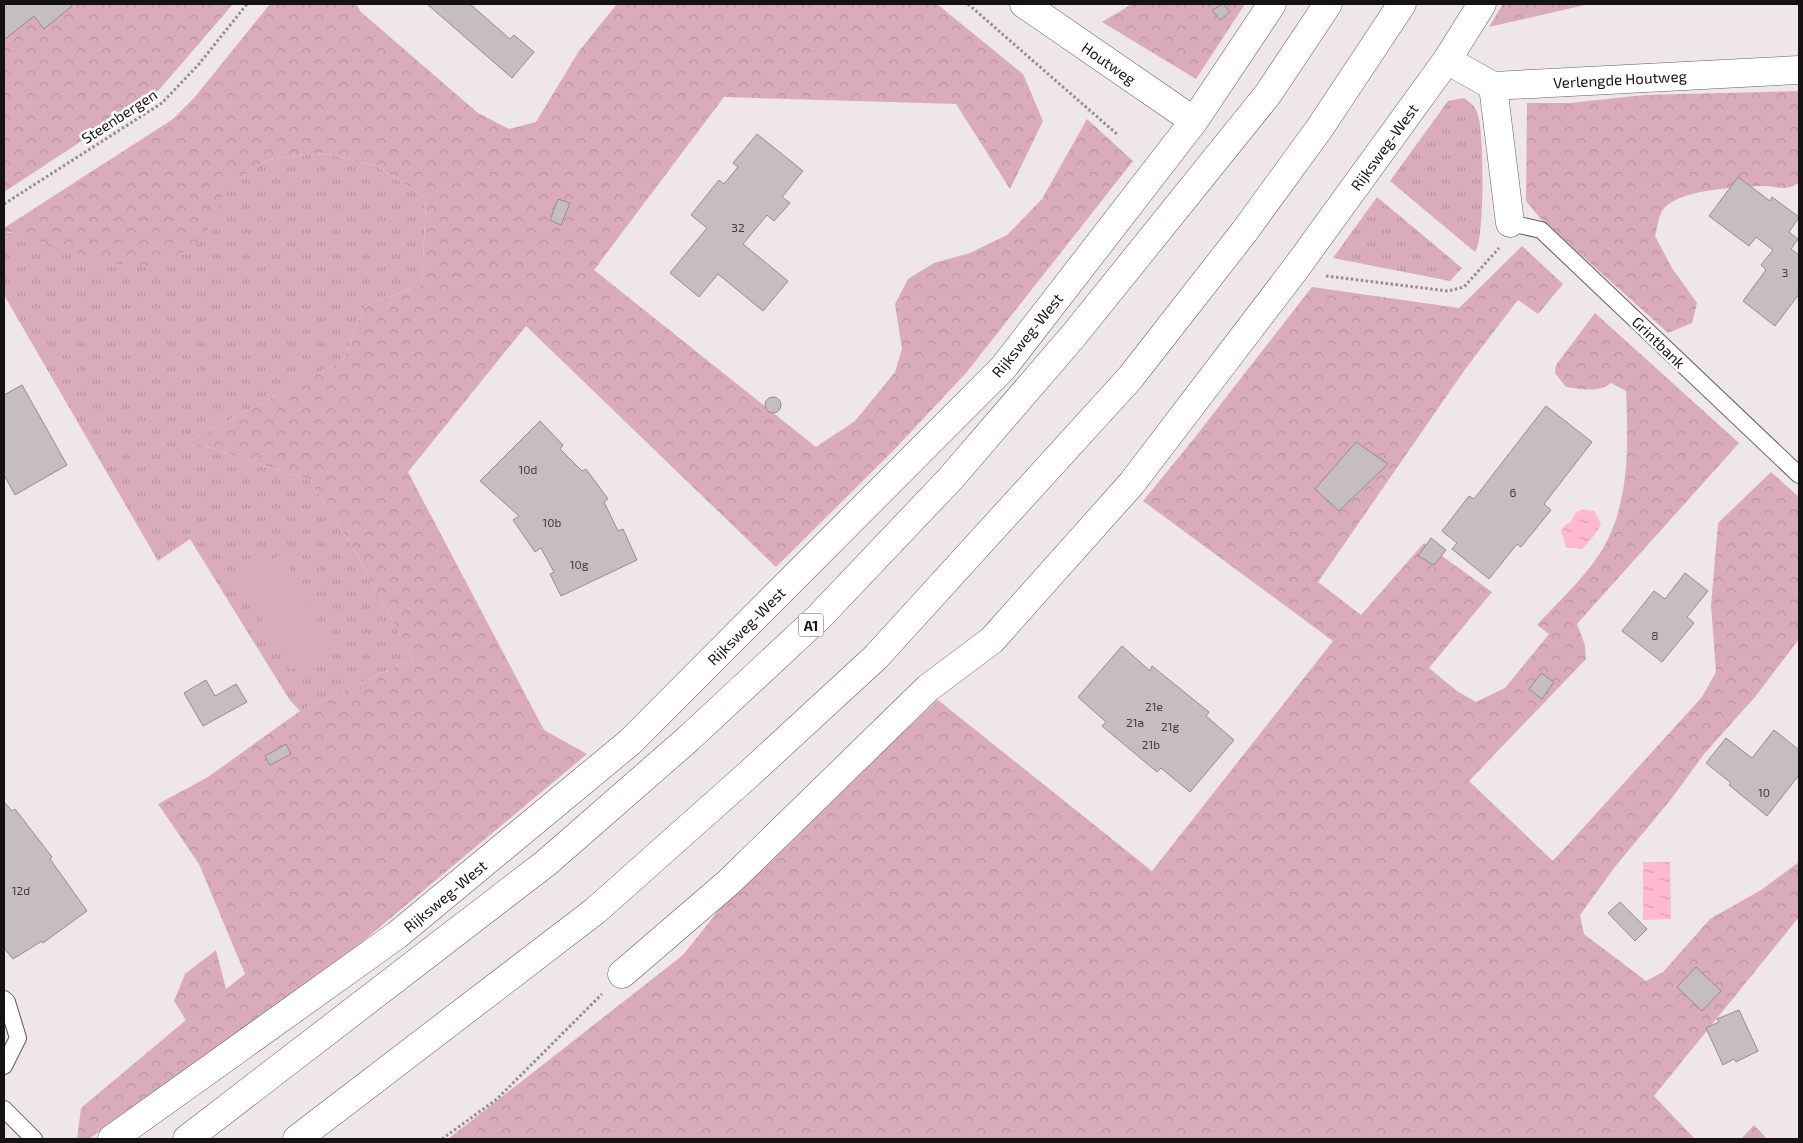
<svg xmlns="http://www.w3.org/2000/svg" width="1803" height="1143" font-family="'Exo 2',sans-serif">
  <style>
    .grass { fill: url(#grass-tufts) }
    .forest { fill: url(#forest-crowns) }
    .garden { fill: #daacbb }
    .water { fill: url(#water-ripples) }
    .building { fill: #c6bdc0; stroke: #948c8f }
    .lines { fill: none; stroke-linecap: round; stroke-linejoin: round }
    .lane-casing { stroke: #645c5f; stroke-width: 18 }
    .street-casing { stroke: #645c5f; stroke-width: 29 }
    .highway-casing { stroke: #645c5f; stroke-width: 29 }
    .path { stroke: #948e90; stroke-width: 3; stroke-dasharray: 2.5 2.5; stroke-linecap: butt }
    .lane { stroke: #fff; stroke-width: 16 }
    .street { stroke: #fff; stroke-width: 28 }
    .highway { stroke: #fff; stroke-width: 28 }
    .labels { text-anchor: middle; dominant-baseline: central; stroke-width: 5; stroke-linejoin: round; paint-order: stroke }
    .number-label { font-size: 12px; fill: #413d3e }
    .shield { fill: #fff; stroke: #5b595a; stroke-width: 1 }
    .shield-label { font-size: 14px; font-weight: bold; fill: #151213 }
    .street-label { font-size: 15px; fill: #151213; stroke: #fff }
  </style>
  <defs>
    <pattern id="grass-tufts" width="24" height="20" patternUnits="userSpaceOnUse" patternTransform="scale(1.25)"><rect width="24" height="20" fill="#daacbb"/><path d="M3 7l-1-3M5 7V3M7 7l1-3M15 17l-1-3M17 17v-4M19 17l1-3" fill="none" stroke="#ba93a0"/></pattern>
    <pattern id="forest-crowns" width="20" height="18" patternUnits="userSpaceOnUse" patternTransform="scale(1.25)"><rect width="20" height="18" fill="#daacbb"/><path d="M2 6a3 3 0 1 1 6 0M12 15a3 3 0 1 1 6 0" fill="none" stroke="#ba93a0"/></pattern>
    <pattern id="water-ripples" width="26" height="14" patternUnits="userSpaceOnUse" patternTransform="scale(1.25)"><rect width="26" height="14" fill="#ffb9d1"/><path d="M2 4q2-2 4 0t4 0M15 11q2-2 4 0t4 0" fill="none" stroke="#da9eb3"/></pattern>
  </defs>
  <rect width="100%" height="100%" fill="#efe6e9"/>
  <path class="grass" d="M1464,98C1471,103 1476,107 1478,115C1484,132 1485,241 1475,252L1390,181L1448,101Z
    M322,153L376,166L426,198L422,285L365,306L343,360L189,441L309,480L355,551L413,659L300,711L289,699L190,539L158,561L4,295V233L213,220L227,184L267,160Z
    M1377,197L1462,268L1450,281L1333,258Z"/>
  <path class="forest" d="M4,4H233L159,90L4,192Z
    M270,4H356L361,12L478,113L509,129L536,122L579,51L617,4H937L1023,74L1043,121L1010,189L956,104L724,97L594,270L816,447L855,421L895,372L902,349L895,304L908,279L934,263L970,253L1007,235L1042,199L1087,119L1133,161L966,373L892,452L776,567L526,326L408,472L544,730L587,754L351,951L89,1139H77L81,1108L186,1020L174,1001L185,974L216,950L226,989L245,974L199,864L158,804L208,777L300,711L413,659L355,551L309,480L189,441L343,360L365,306L422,285L426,198L376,166L322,153L267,160L228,184L213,220L198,245L154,267L108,263L10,232L4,233V228L173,119L194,98Z
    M1132,4H1245L1196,79L1102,22Z
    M1503,4H1589L1489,27Z
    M1799,91V183C1784,192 1779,186 1762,186C1738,187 1673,189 1661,213C1658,220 1657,229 1655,236L1672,268L1697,303L1692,323L1668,333L1540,218L1526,201L1527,103H1570L1645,95Z
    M1522,246L1563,284L1538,314L1518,300L1466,368L1318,582L1361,615L1424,543L1492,592L1429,668L1457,691L1476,702L1505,688L1549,634L1537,625C1560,600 1594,569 1608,539C1630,494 1628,439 1626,391L1611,383C1598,393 1582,389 1566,387L1555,373L1556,365L1595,313L1739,443L1577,624L1585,645L1586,659L1469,781L1553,861L1702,697L1716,672L1711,606L1718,523L1771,472L1799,497V639L1755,697L1704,754L1672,798L1614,868L1580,915L1584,934L1646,981L1663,972L1710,919L1761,890L1799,862V917L1654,1096L1695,1139H448L683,955L737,887L938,700L1152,871L1333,641L1143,501L1192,441L1312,287L1459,308Z
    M1754,1125L1767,1139H1741Z"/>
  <path class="garden" d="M282,554L333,648L290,671L239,577Z"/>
  <path class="water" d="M1582,509L1594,511L1601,524C1597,533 1589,542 1582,549L1566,547L1561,532L1565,525L1571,522L1575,513Z
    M1643,862H1670L1671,919L1643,920Z"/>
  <path class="building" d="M4,4H70L72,6L44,29L34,16L4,40Z
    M427,4H470L510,39L514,35L534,52L512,78Z
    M1223,4L1230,12L1220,20L1212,10Z
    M757,134L803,171L782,197L790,203L774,221L767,215L743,244L788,281L763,311L718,274L699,297L670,273L707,228L691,215L719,180L724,184L738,167L733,163Z
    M1738,177L1770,201L1772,197L1799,217L1789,232L1798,239L1791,249L1799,255V294L1775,326L1743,301L1766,270L1761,265L1773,250L1756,237L1749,246L1709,216Z
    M558,199L570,203L561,225L550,220Z
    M22,385L67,465L15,495L4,475V395Z
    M765 405a8 8 0 1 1 16 0a8 8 0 1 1-16 0Z
    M1546,406L1592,442L1544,504L1551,510L1521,547L1517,544L1489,579L1452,549L1457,543L1442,531L1469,496L1474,499Z
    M540,421L563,445L560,449L582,471L586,469L608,499L604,502L618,531L623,529L637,560L561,596L550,574L554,572L541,548L535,552L513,520L519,516L480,481Z
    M1356,442L1388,464L1339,511L1315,489Z
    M1431,538L1446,550L1434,565L1418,556Z
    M1685,573L1708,591L1687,617L1694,623L1662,662L1622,631L1654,591L1665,599Z
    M1122,646L1150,671L1152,666L1209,712L1206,716L1234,740L1190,792L1161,768L1157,772L1102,726L1106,722L1078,697Z
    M1541,673L1554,682L1542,699L1529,689Z
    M206,680L215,696L236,684L247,702L203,726L184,693Z
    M1774,730L1799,750V775L1767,816L1729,785L1731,783L1706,763L1726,738L1752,758Z
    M286,744L291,754L270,765L265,756Z
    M4,802L12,811L15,809L52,857L50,859L87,911L43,943L42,941L13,959L4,948Z
    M1620,902L1647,929L1635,941L1608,913Z
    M1696,967L1721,991L1702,1011L1677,987Z
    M1739,1010L1758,1051L1736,1062L1734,1059L1723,1065L1706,1028L1719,1022L1717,1019Z"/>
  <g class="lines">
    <g class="lane-casing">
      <path id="lane" d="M1510,223L1541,230L1799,475
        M4,999L7,1002L18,1038L4,1066
        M4,1109L34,1139"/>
    </g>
    <g class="street-casing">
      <path id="street" d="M1024,4L1194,121
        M1447,60L1493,86L1799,70
        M1493,86L1510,223
        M622,974L729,882L928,688L992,640L1132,483L1296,268L1447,60L1482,4
        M112,1139L397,935L630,742L1003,368L1194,121L1272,4"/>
    </g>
    <g class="highway-casing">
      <path id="highway" d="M187,1139L546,863L688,739L819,617L951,478L1074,335L1268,94L1328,4
        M297,1139L595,911L749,774L876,657L1130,378L1244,232L1319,129L1402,4"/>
    </g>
    <path class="path" d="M968,4L1118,135
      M4,204L162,103L199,64L247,4
      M1326,276L1448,291L1464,287L1499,248
      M442,1139L497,1099L602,994"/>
    <use href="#lane" class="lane"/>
    <use href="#street" class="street"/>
    <use href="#highway" class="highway"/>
  </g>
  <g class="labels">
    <g class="number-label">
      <text x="738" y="227">32</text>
      <text x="1785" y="272">3</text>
      <text x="528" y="469">10d</text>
      <text x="1513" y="492">6</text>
      <text x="552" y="522">10b</text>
      <text x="579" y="564">10g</text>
      <text x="1655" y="635">8</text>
      <text x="1154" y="706">21e</text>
      <text x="1135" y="722">21a</text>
      <text x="1170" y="726">21g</text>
      <text x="1151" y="744">21b</text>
      <text x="1764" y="792">10</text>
      <text x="21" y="890">12d</text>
    </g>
    <rect class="shield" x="798.5" y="613.5" width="25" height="23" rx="4"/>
    <g class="shield-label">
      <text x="811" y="625">A1</text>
    </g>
    <g class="street-label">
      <text transform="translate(1109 63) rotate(35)">Houtweg</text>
      <text transform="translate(1620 79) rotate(-3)">Verlengde Houtweg</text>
      <text transform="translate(119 116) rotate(-33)">Steenbergen</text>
      <text transform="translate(1384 147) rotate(-54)">Rijksweg-West</text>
      <text transform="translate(1027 335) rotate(-51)">Rijksweg-West</text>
      <text transform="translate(1659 342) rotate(44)">Grintbank</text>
      <text transform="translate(746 626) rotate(-45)">Rijksweg-West</text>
      <text transform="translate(445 896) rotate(-40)">Rijksweg-West</text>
    </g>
  </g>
  <rect width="1803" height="1143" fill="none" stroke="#151213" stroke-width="10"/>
</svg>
